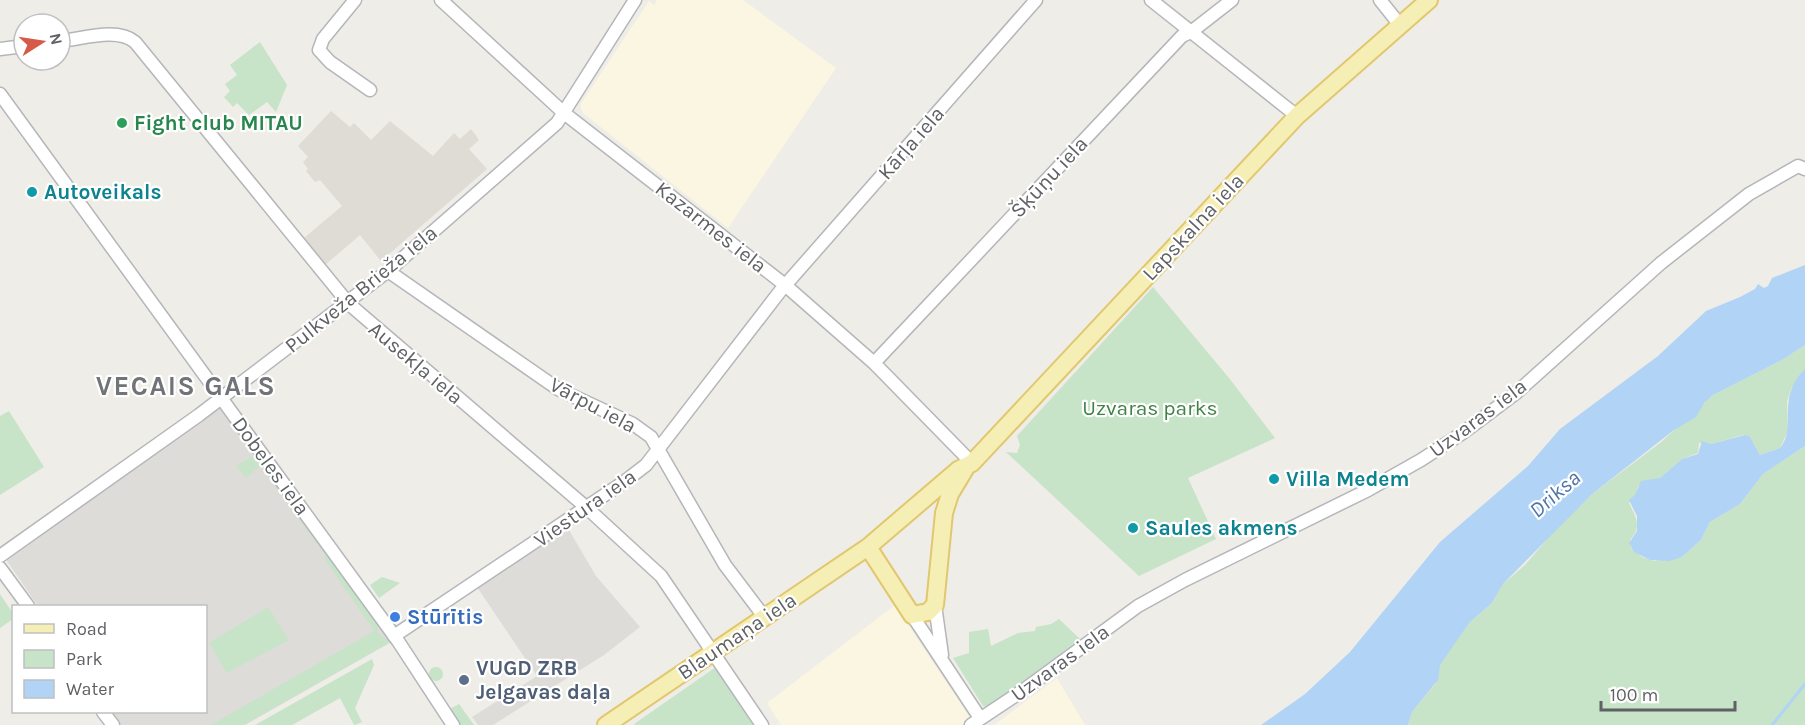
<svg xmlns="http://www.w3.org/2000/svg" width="1805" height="725" font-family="Karla,sans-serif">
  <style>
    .commercial { fill: #faf6e1 }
    .industrial { fill: #dedcd9 }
    .education { fill: #dedcd5 }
    .green { fill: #c7e3c8 }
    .water { fill: #b1d3f5 }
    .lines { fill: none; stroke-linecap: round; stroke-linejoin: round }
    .stream { stroke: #b1d3f5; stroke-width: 3 }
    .minor-casing { stroke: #b4b6ba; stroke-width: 15 }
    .major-casing { stroke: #e1c76e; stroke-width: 20 }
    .minor { stroke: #fff; stroke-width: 12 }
    .major { stroke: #f6efb5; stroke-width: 16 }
    .leisure-dot { fill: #2e9e5b; stroke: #fff; stroke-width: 2 }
    .culture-dot { fill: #0f9aa8; stroke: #fff; stroke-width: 2 }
    .shop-dot { fill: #3f7fe0; stroke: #fff; stroke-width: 2 }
    .service-dot { fill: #5c6f8a; stroke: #fff; stroke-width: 2 }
    .labels { text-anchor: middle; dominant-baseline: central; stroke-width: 4.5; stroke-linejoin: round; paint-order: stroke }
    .leisure-label { font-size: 21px; font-weight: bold; fill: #27864d; stroke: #fff; text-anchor: start }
    .street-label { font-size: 21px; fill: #5f6165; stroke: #fff }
    .culture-label { font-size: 21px; font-weight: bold; fill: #0d838f; stroke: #fff; text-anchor: start }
    .park-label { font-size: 21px; fill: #418247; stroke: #fff }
    .shop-label { font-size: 21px; font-weight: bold; fill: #366cbe; stroke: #fff; text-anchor: start }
    .service-label { font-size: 21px; font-weight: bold; fill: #4e5e75; stroke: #fff; text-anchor: start }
    .water-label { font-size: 22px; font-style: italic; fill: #4f74a6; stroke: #fff }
    .district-label { font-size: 27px; font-weight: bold; letter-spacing: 1.5px; fill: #707377; stroke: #fff }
  </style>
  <rect width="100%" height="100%" fill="#efede7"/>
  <path class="commercial" d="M657,0H743L836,68L728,228L583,113L580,105L649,1L654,5Z
    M895,605L975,725H781L767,703Z
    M1057,678L1085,725H994Z"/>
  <path class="industrial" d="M217,407L223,410L391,642L245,725H121L112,712H206V606H38L5,558Z
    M566,525L596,576L640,627L604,655L493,725H478L472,717L537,676L475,584Z"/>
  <path class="education" d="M331,111L350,127L354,123L371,140L390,121L433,156L454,133L460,139L471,129L479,140L469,149L487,169L381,261L360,235L325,265L304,238L342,206L320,180L315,182L306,171L308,169L303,162L308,157L298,146Z"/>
  <path class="green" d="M260,42L287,85L276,112L267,102L249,115L237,103L233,107L224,97L230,91L225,84L237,75L230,65Z
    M1153,287L1229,378L1275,438L1188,478L1216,539L1139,576L1006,452L1017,453L1020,445L1017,436Z
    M1805,345V369L1791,389L1787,402L1788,431L1780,448L1760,455L1751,439L1743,435L1711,444L1699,443L1698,453L1682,459L1660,478L1638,486L1636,495L1629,503C1635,516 1643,526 1630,540L1631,548L1642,557L1654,561L1682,557L1701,540L1710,522L1740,504L1763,474L1805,446V725H1408L1412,712L1436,683L1438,667L1470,622L1492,603L1503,584L1525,565L1561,523L1591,495L1660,443L1713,395L1782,360Z
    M9,411L44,467L0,495V416Z
    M256,454L377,620L378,633L391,642L244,725H211L374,631L324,558L326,556L260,466L246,478L236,466Z
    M382,577L400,583L379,598L370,585Z
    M0,594L14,615L13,619L0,628Z
    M268,607L289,640L227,673L209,643Z
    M1059,619L1080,639L989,707L983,706L953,658L969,653V632L988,629L991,646L1018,633L1035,631L1036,627L1051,624Z
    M372,659L374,665L355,708L362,722L354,725L340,698L292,725H255Z
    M716,667L753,725H635L634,724Z
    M429 674a7 7 0 1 1 14 0a7 7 0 1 1-14 0Z
    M459,704L474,725H460L450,709Z"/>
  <path class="water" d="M1805,265V345L1782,360L1713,395L1704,403L1696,417L1674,430L1591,495L1503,584L1492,603L1470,622L1440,665L1438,680L1412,712L1408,725H1261L1305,694L1350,652L1440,542L1528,466L1560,429L1658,356L1706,311L1740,297L1755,289L1758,284L1764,288L1768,286L1772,278Z
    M1805,369V446L1763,474L1740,504L1710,522L1701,540L1682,557L1669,561L1650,560L1634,552L1629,543L1637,531V516L1629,500L1635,495L1641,481L1660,478L1682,459L1698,454L1702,441L1711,444L1745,435L1750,437L1760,455L1780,448C1798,427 1775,398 1805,369Z"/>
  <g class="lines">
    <path class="stream" d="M1772,725L1805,684"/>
    <g class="minor-casing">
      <path id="minor" d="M355,0L323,39L319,50L330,62L370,90
        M441,0L564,113L785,285L874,363L972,463
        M1151,0L1297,116
        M1380,0L1400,25
        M60,41C82,39 117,27 135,42L349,304L587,508L661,576L762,725
        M0,49L24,46
        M0,94L398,641L453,725
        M388,271L558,389L633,424L651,437L725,565L765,618
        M874,363L1182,36L1191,32L1232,0
        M0,556L199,415L388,271L557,123L635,0
        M0,568L28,606
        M935,605L942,655
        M912,615L980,718
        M394,636L624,482L646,465L781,290L1036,0
        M103,712L113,725
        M971,725L1025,689L1138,606L1185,580L1368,490L1421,460L1464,432L1516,393L1661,263L1749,194L1798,166L1805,169"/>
    </g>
    <g class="major-casing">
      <path id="major" d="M868,547L912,615L928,612L935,605L944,513L950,494L965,469
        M606,725L868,547L958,470L972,463L1297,116L1429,0"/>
    </g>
    <use href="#minor" class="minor"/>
    <use href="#major" class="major"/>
  </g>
  <circle class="leisure-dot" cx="122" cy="123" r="6"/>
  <g class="culture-dot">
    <circle cx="32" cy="192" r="6"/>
    <circle cx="1274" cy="479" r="6"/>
    <circle cx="1133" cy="528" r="6"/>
  </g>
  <circle class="shop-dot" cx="395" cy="617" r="6"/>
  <circle class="service-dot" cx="464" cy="680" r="6"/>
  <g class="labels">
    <g class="leisure-label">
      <text x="134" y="123">Fight club MITAU</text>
    </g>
    <g class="street-label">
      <text transform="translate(911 143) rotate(-49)">Kārļa iela</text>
      <text transform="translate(1049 177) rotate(-47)">Šķūņu iela</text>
      <text transform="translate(711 227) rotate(38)">Kazarmes iela</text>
      <text transform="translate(1193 227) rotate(-47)">Lapskalna iela</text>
      <text transform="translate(361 289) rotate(-39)">Pulkveža Brieža iela</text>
      <text transform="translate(416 363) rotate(40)">Ausekļa iela</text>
      <text transform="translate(593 405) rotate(28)">Vārpu iela</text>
      <text transform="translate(1478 418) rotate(-37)">Uzvaras iela</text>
      <text transform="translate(271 466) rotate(54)">Dobeles iela</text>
      <text transform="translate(585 508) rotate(-35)">Viestura iela</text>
      <text transform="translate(737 636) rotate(-34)">Blaumaņa iela</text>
      <text transform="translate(1060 663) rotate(-36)">Uzvaras iela</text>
    </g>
    <g class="culture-label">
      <text x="44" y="192">Autoveikals</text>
      <text x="1286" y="479">Villa Medem</text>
      <text x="1145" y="528">Saules akmens</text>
    </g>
    <g class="park-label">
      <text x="1150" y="408">Uzvaras parks</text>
    </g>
    <g class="shop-label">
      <text x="407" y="617">Stūrītis</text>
    </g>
    <g class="service-label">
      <text x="476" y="668">VUGD ZRB<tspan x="476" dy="24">Jelgavas daļa</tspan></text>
    </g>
    <g class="water-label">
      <text transform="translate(1555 494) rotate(-41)">Driksa</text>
    </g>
    <g class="district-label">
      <text x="186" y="386">VECAIS GALS</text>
    </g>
  </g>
  <rect x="12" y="605" width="195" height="108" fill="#ffffff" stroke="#bfc0c1" stroke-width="1.5"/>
  <rect x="24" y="624" width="30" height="9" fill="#f6efb5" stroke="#bfc0c1" stroke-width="1.5"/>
  <text x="66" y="635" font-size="18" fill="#5f6165">Road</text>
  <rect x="24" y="650" width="30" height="18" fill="#c7e3c8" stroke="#bfc0c1" stroke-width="1.5"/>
  <text x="66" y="665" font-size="18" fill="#5f6165">Park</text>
  <rect x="24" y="680" width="30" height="18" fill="#b1d3f5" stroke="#bfc0c1" stroke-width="1.5"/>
  <text x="66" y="695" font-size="18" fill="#5f6165">Water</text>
  <g transform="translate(42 42) rotate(78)"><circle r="28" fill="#ffffff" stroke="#bfc0c1" stroke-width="1.5"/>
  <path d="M0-4.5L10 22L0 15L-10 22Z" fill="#d55a47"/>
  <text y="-9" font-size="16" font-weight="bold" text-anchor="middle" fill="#5f6165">N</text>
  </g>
  <path d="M1601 701v9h134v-9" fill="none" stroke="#5f6165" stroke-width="3"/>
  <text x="1610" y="701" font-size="18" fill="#5f6165" stroke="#ffffff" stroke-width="4.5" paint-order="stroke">100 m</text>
</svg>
